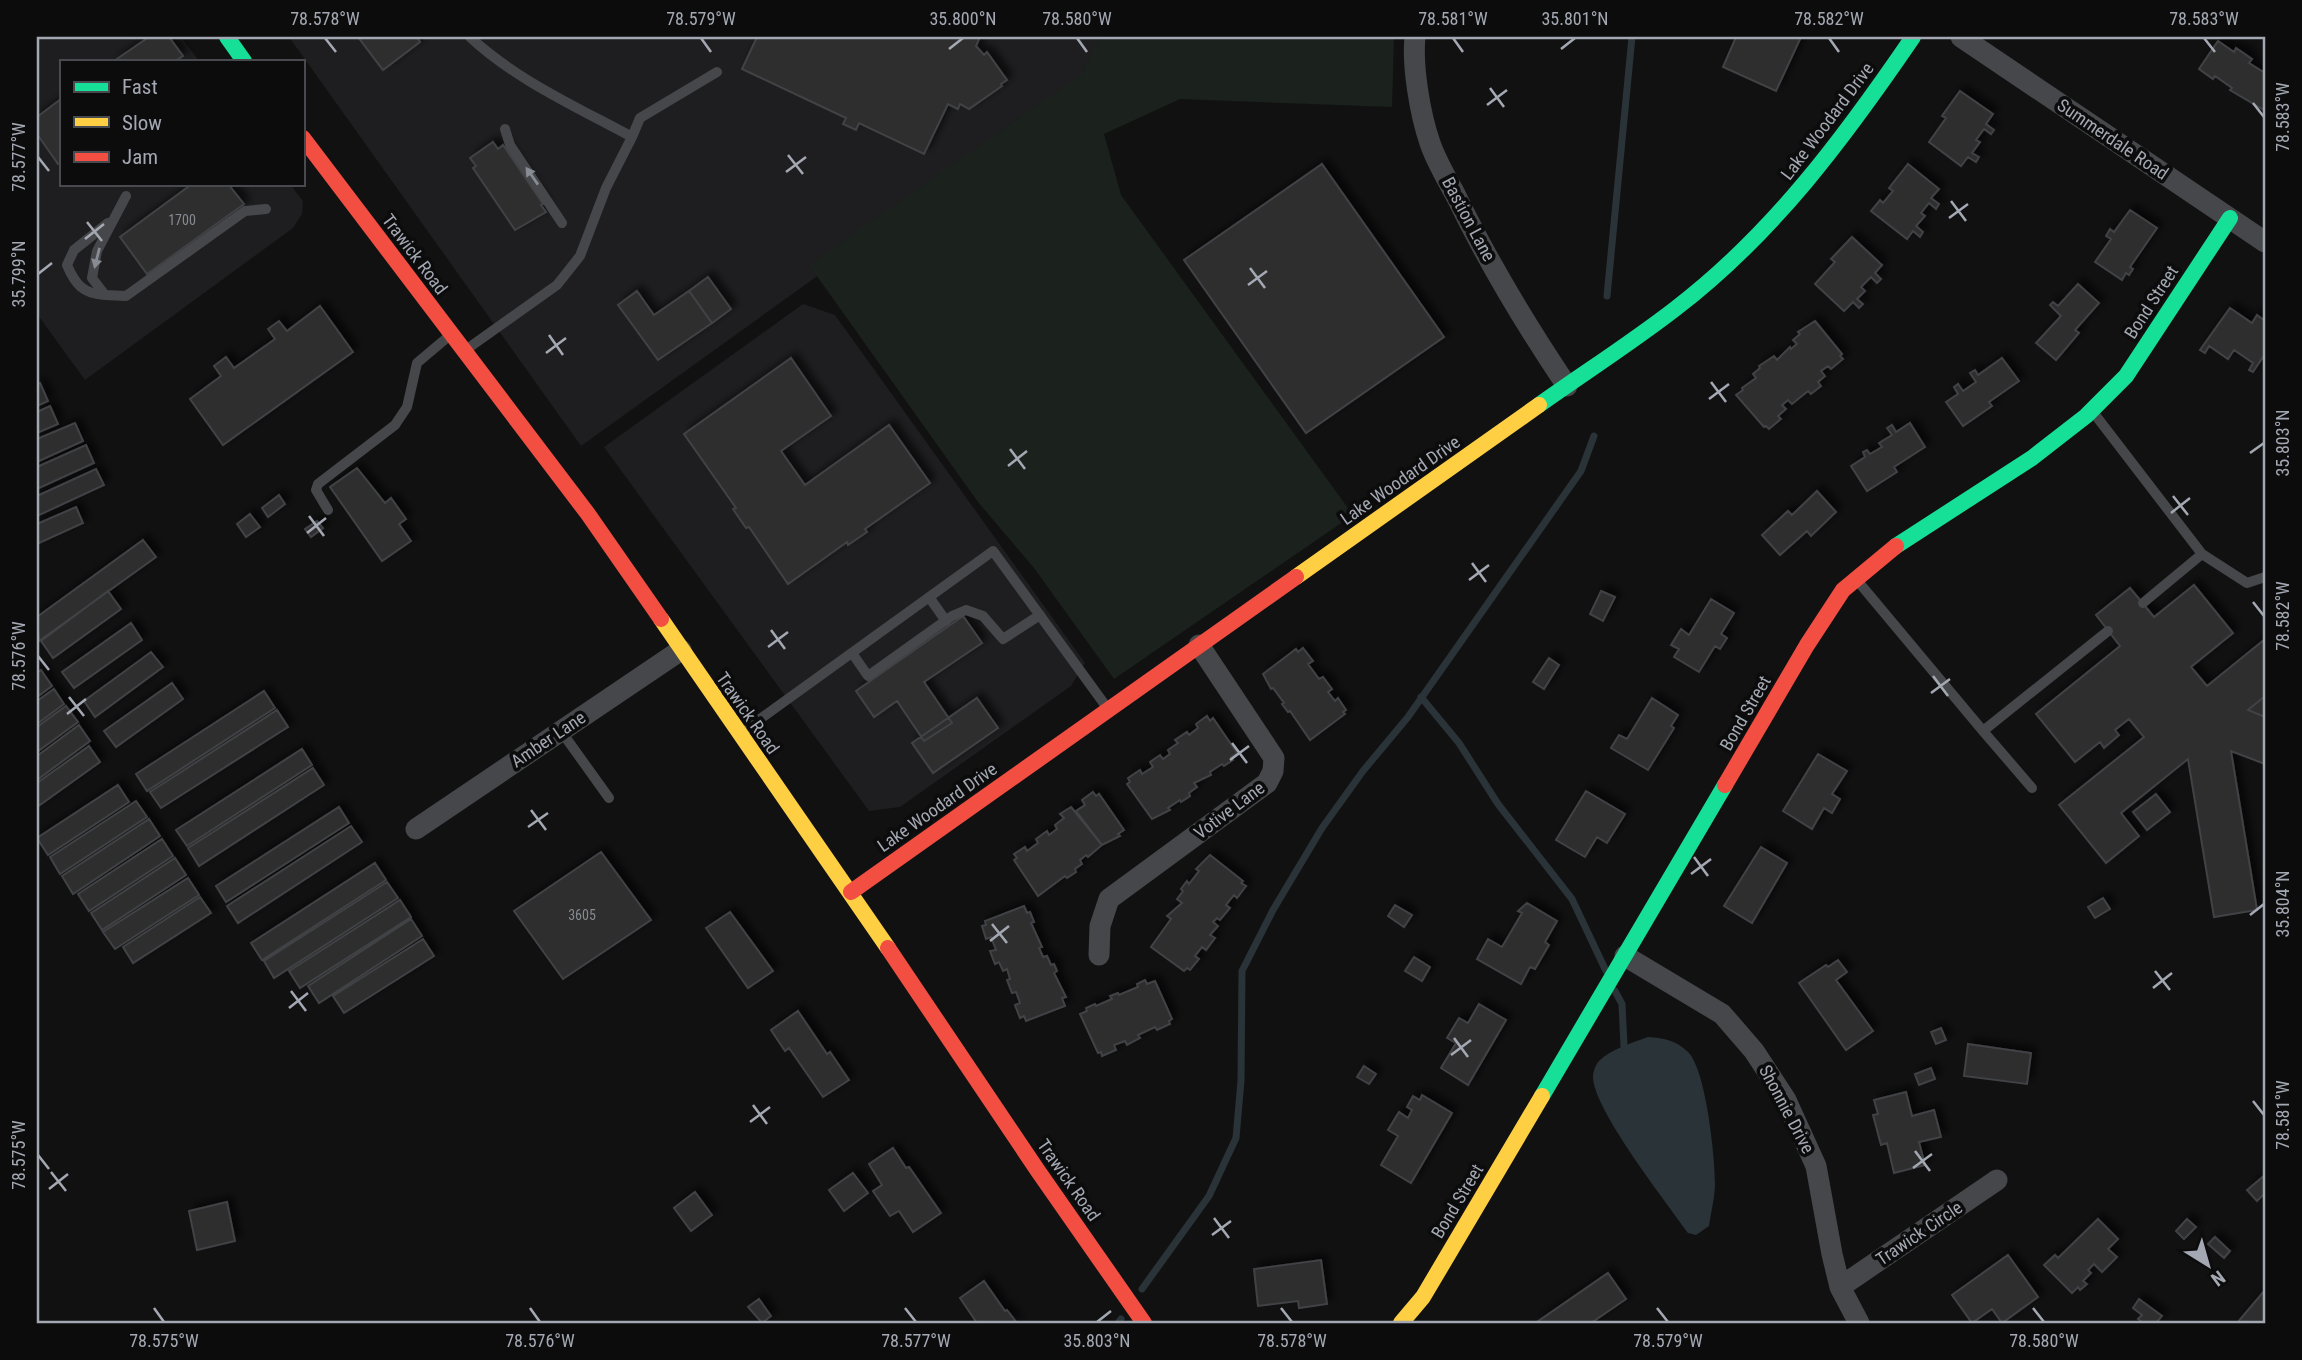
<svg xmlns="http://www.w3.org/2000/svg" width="2302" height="1360" font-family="'Roboto Condensed',sans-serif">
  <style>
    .built { fill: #1e1e20 }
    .green { fill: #1b211c }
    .water { fill: #2a3337 }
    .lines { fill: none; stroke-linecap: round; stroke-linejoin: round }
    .stream { stroke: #2a3337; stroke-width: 7 }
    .building { fill: #2d2e2f; stroke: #414245; stroke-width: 2; filter: url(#shadow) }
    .lane { stroke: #46474a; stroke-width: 10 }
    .street { stroke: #46474a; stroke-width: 21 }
    .fast { stroke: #16e098; stroke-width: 16 }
    .slow { stroke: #ffcf43; stroke-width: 16 }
    .jam { stroke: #f24e42; stroke-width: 16 }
    .oneway { fill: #878b93 }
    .ticks { fill: none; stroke: #a3a8b2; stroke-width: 2.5 }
    .labels { text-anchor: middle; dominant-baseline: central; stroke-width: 7; stroke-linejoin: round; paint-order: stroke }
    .number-label { font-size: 14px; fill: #868a91 }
    .street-label { font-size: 18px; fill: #a3a8b2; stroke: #0c0c0d }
    .neatline { fill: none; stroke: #a3a8b2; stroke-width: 2.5 }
    .ticks-label { font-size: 18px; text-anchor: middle; fill: #a3a8b2 }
  </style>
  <defs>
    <filter id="shadow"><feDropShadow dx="5.5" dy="-5.5" stdDeviation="3.5" flood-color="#0009"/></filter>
  </defs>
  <rect width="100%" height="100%" fill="#111112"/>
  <path class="built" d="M37,37H181L199,61H61V184H290L303,201L302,214L293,228L85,380L37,314Z
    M289,37H1121L1115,62L581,446Z
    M803,304L835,315L1085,663L1071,686L900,807L869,811L604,447Z"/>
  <path class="green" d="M1100,37H1394L1392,107L1180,99L1104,134L1121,195L1353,515L1114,679L1034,568L978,502L809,265L1083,73Z"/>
  <path class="water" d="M1648,1037C1663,1038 1675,1040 1687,1051C1706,1067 1715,1157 1715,1183C1715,1197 1711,1212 1709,1226L1696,1235L1688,1233C1667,1203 1592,1108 1593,1076C1593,1072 1596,1064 1599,1061C1611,1049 1632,1043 1648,1037Z"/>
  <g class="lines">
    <path class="stream" d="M1607,296L1632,37
      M1421,697L1459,743L1498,804L1572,899L1606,971
      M1615,991L1622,1004L1624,1046
      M1142,1289L1209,1196L1236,1138L1241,1081L1242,971L1273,910L1322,828L1363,771L1408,717L1581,471L1594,436
      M1118,1323L1121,1319"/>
  </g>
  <path class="building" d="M149,37H169L183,56L175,61H114Z
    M358,37H417L420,42L383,70Z
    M757,37H980L976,46L984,55L987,52L1007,80L1001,84L1002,86L969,109L960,104L958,109L948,104L924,154L859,123L856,130L843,124L846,118L742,69Z
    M1736,37H1801L1776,91L1723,67Z
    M2218,41L2234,52L2236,48L2252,59L2249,63L2265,73L2264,110L2230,90L2232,88L2215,76L2213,79L2199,69Z
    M1960,91L1993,114L1986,124L1994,130L1991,134L1984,129L1976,140L1980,142L1972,153L1979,157L1976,162L1968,157L1961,166L1929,142L1946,118L1942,116Z
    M61,99V162L58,164L37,134V117Z
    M493,142L498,149L503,145L543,204L541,205L546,212L515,230L473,168L476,166L470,158Z
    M1322,164L1444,337L1306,433L1184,260Z
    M1908,164L1939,189L1931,198L1939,204L1936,209L1929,203L1921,213L1925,216L1916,226L1923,232L1920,237L1913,231L1907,239L1871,211L1880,200L1883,203L1893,191L1889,188Z
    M192,184H228L244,204L147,274L120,237Z
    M2130,210L2157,228L2130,267L2133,269L2129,275L2126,273L2122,280L2095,262L2111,239L2106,236L2110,229L2114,232Z
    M1852,237L1882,265L1875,273L1881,279L1877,283L1871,277L1861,287L1865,291L1857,299L1863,304L1859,308L1853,302L1844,311L1815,284L1835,262L1831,259Z
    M708,277L731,309L712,323L689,291Z
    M2078,284L2099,303L2075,330L2079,333L2056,360L2036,343L2061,316L2050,305L2053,302L2058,306Z
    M637,291L654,315L689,291L712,323L658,360L618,305Z
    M320,306L353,352L223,445L190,399L221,376L214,366L226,357L234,368L275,339L268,329L279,321L287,331Z
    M2230,308L2252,323L2257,315L2265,321V354L2253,372L2249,370L2253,363L2234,350L2228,359L2209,346L2205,353L2200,350Z
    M1815,321L1842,354L1840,356L1843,359L1831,369L1828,366L1821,371L1825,376L1818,382L1821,386L1811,394L1808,391L1792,404L1788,400L1782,405L1786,409L1778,416L1781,419L1769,429L1766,426L1764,427L1736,395L1743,390L1742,388L1756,378L1753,374L1760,368L1759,366L1774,356L1777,360L1790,347L1791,349L1797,344L1793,340L1800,334L1798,332Z
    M791,358L831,416L781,451L805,485L889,425L930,483L865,529L867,532L848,545L847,542L788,584L749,527L746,528L733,509L736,508L684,434Z
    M2002,358L2019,381L1989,402L1992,406L1963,426L1946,402L1958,394L1954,387L1958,384L1963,391L1976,382L1970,373L1975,370L1978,375Z
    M40,383L48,401L37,406V384Z
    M50,406L58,424L37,433V412Z
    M75,423L83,441L37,462V439Z
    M1910,423L1925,447L1894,467L1897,472L1867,491L1851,466L1865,457L1863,452L1867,450L1870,454L1882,447L1879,443L1892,435L1887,428L1892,425L1896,432Z
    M86,445L94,463L37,489V467Z
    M357,468L385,503L391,498L406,519L399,524L411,541L382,561L330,487Z
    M96,469L104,485L37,516V496Z
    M1817,491L1836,512L1811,536L1807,531L1780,555L1762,535L1788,511L1792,515Z
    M279,495L285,504L268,517L262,508Z
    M76,507L83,523L37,544V524Z
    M250,514L260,527L246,537L237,524Z
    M317,521L323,528L311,537L305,529Z
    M143,540L156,557L39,641L37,617Z
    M2194,585L2233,633L2191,667L2207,686L2265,639V696L2248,710L2265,717V764L2231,751L2257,910L2214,917L2188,759L2121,813L2139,836L2106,863L2059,805L2144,737L2129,719L2115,730L2119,735L2104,748L2100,742L2075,762L2036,714L2120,646L2096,615L2130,588L2154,617Z
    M2194,585L2233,633L2191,667L2207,686L2265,639V764L2231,751L2257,910L2214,917L2188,759L2121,813L2139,836L2106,863L2059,805L2144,737L2129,719L2115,730L2119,735L2104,748L2100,742L2075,762L2036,714L2120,646L2096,615L2130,588L2154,617Z
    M108,591L121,609L53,658L41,641Z
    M1601,591L1615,597L1603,621L1590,614Z
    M1711,599L1734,613L1721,634L1727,638L1720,649L1715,646L1699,672L1674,657L1679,649L1671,645L1681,629L1689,635Z
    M963,616L982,643L924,682L952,723L924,741L897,701L874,717L856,691Z
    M131,623L142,640L74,688L62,672Z
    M1303,648L1313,661L1308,664L1319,679L1323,677L1332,689L1328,692L1335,701L1338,698L1346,710L1343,712L1345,714L1310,740L1290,711L1288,712L1282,704L1284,703L1273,688L1271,689L1263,674L1296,649L1298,652Z
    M151,652L163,667L95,717L84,701Z
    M1549,658L1559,665L1544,689L1533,682Z
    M41,670L52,686L37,697V673Z
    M172,683L183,699L116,747L104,731Z
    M54,689L64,704L37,724V701Z
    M264,691L275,708L147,791L136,774Z
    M977,698L998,728L933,773L912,743Z
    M1652,698L1678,715L1671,726L1674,728L1648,770L1611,748L1619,735L1627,739Z
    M66,706L78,722L37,752V727Z
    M277,710L288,727L161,808L150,792Z
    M1207,716L1210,721L1213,718L1237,753L1231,757L1233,760L1224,766L1222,764L1210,772L1211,775L1194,783L1197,787L1189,793L1190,796L1181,802L1180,800L1168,808L1170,810L1152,819L1127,784L1130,782L1128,778L1140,770L1142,774L1153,767L1150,762L1160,755L1163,759L1170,754L1168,750L1178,743L1175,740L1187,732L1189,735L1198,728L1196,724Z
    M79,725L90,741L37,780V756Z
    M89,746L100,762L37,807V783Z
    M302,749L312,765L187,846L176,830Z
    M1818,754L1847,771L1832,794L1840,799L1832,813L1824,808L1812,829L1783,811Z
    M313,768L324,785L199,866L188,848Z
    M118,785L129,802L48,855L37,838Z
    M1586,791L1625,814L1607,843L1597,837L1585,857L1556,840Z
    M1093,792L1096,796L1099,794L1124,830L1118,834L1120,836L1102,845L1076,811L1085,805L1082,800Z
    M2156,794L2170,812L2147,830L2133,812Z
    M136,801L147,817L60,874L50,857Z
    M339,807L349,823L226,902L216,886Z
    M1071,807L1102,845L1088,857L1086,855L1080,860L1082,864L1075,869L1076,872L1067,878L1065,876L1038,896L1014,860L1017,858L1014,854L1025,847L1027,851L1038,843L1036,839L1047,831L1049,835L1057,829L1055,825L1064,818L1060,814Z
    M149,819L160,836L73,894L62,876Z
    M351,826L362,842L238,923L227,906Z
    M162,839L173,856L89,911L78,894Z
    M1761,847L1787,863L1752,923L1724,906Z
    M601,852L651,920L563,979L514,911Z
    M1210,855L1243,881L1241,883L1246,886L1237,898L1234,895L1226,905L1230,908L1220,920L1217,918L1213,922L1218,926L1210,935L1215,938L1206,950L1202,947L1195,956L1199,959L1190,970L1187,968L1184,971L1151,947L1171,919L1167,916L1182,903L1177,899L1183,891L1181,889L1187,881L1189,884L1199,871L1196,869Z
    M175,858L186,875L102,930L91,913Z
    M375,863L386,880L262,960L251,943Z
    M188,878L199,895L115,949L103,932Z
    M387,882L398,898L274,978L264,961Z
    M200,897L211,913L133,963L123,947Z
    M2103,898L2110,909L2095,918L2088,907Z
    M400,900L411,917L300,988L289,971Z
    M1527,903L1557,921L1545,942L1549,945L1535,969L1530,967L1521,984L1477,959L1488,939L1502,947L1522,913L1518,911Z
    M1395,905L1412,915L1404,927L1388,916Z
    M1024,906L1027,913L1030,912L1034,922L1031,923L1042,947L1039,948L1043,957L1047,956L1051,965L1054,964L1057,971L1054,973L1066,997L1062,998L1065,1006L1026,1021L1024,1016L1020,1018L1015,1005L1020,1003L1016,992L1012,993L1007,980L1010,979L1007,969L1003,971L999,962L995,964L990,951L996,950L991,937L986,939L982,926L986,925L985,921Z
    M730,912L773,971L748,988L706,928Z
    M411,919L422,936L319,1003L308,986Z
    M423,939L434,956L344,1013L333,996Z
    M1414,957L1430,967L1422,981L1405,971Z
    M1838,960L1847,972L1836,980L1873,1031L1846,1050L1799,983L1826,965L1828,967Z
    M1145,980L1147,984L1155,981L1172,1019L1169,1021L1170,1024L1157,1030L1155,1027L1138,1035L1140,1038L1127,1045L1125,1041L1114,1045L1116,1050L1102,1056L1101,1052L1098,1053L1080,1014L1087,1011L1086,1008L1095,1004L1096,1006L1112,999L1110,996L1118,993L1119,995L1138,987L1137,984Z
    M1479,1004L1506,1020L1468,1085L1441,1068L1456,1043L1447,1038L1459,1018L1468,1023Z
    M798,1011L827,1054L830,1052L849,1080L823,1097L789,1048L785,1051L771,1030Z
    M1941,1028L1946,1040L1936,1044L1931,1032Z
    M1968,1044L2031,1053L2027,1084L1964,1076Z
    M1364,1066L1376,1074L1369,1084L1357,1077Z
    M1931,1068L1935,1079L1919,1085L1915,1074Z
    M1906,1092L1912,1116L1934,1110L1941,1137L1919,1142L1925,1165L1894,1173L1887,1143L1881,1145L1873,1115L1878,1114L1874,1100Z
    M1422,1095L1452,1113L1411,1183L1381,1165L1398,1136L1388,1130L1399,1112L1408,1118L1412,1110L1407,1107L1413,1096L1420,1100Z
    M893,1148L906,1168L909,1167L941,1213L913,1232L899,1211L890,1216L873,1191L882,1185L869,1164Z
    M853,1173L868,1193L844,1211L829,1190Z
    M2265,1175V1193L2257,1201L2247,1190Z
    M695,1192L712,1215L691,1231L674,1208Z
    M227,1202L235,1241L197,1250L189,1211Z
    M2098,1219L2118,1239L2108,1249L2117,1257L2102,1272L2094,1264L2088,1270L2091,1273L2083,1281L2087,1284L2080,1290L2078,1287L2072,1293L2044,1265L2055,1255L2058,1258Z
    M2187,1219L2196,1227L2184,1239L2176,1231Z
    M2215,1237L2230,1251L2224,1258L2208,1244Z
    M2008,1255L2038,1297L2002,1323L1992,1309L1972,1323L1952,1295Z
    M1321,1260L1327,1304L1299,1308L1298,1301L1258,1306L1254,1269Z
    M1608,1273L1626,1299L1591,1323H1538L1537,1322Z
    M984,1281L1005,1311L1007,1310L1017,1323H977L960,1298Z
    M2265,1290V1323H2237Z
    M759,1299L771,1316L762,1323L748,1307Z
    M2139,1299L2162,1316L2156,1323H2143L2138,1319L2142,1315L2133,1308Z"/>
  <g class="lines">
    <path class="lane" d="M470,37C516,80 577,107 632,137L640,118L717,72
      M505,129L510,145L562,223
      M126,196L97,251L92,278L105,295L126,296L245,211L266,209
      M105,295C83,294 75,284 67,265L74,250L108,223
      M467,349L557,285L580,256L606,188L632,137
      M2093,412L2202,554L2143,603
      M328,510L316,490L318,484L395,425L407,407L417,363L449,336
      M2202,554L2247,583L2265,577
      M1856,579L1983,731L2108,631
      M929,597L946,621
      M852,653L868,676L952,616L966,610L983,616L1003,639L1040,615
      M561,731L609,798
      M1983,731L2032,788
      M742,732L993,551L1108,709"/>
    <path class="street" d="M1415,37C1412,66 1420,114 1430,143C1436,161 1447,179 1456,196C1488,262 1526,325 1567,386
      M1961,37L2265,242
      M416,829L681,650
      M1099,955L1100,926L1109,899L1267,783L1273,771L1274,758L1199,645
      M1625,956L1722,1014L1754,1051L1786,1100L1816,1166L1832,1254L1840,1287L1859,1323
      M1840,1287L1997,1180"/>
    <path class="fast" d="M227,37L244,61
      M1539,405C1584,373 1631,343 1675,309C1773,234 1844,138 1913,37
      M1896,546L2032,458L2086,416L2126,376L2230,218
      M1542,1096L1725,785"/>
    <path class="slow" d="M1296,577L1539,405
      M661,619L888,948
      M1401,1323L1423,1297L1542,1096"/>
    <path class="jam" d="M303,138L588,514L661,619
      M1725,785L1807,645L1843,590L1896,546
      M851,892L1296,577
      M888,948L1038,1171L1144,1323"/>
  </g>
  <defs><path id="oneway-solid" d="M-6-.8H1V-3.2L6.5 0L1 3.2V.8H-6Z" transform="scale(1.75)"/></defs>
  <g class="oneway">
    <use href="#oneway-solid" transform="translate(532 176) rotate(-125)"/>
    <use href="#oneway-solid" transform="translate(97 258) rotate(104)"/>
  </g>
  <path class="ticks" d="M325,38L336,52M701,38L711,52M1077,38L1087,52M1453,38L1463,52M1829,38L1839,52M2204,38L2215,52M949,49L963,38M1561,49L1575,38M1490,88L1504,107M2253,103L2264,117M1487,105L1507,90M788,155L803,174M38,157L49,171M786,172L806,157M1951,201L1966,221M1949,218L1968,204M87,222L102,241M85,239L104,224M1250,268L1265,288M38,274L52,263M1248,285L1267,271M549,335L563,355M546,353L566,338M1711,382L1726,402M1709,399L1729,384M1010,449L1025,469M2250,453L2264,443M1008,466L1027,451M2173,496L2188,515M2171,513L2190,498M309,516L324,536M307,533L326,518M1472,563L1486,582M1469,580L1489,565M2253,602L2264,616M771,630L785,649M768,647L788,632M38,656L49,670M1933,676L1948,696M1931,693L1950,679M69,697L84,716M67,714L86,699M1232,743L1247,763M1230,760L1249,746M531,810L546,830M528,827L548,813M1694,857L1708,876M1691,874L1711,859M2250,915L2264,904M992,924L1007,943M990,941L1009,926M2155,971L2170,990M2153,988L2172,973M291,991L306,1011M289,1008L308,993M1454,1038L1468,1057M1451,1055L1471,1040M2253,1101L2264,1115M753,1105L767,1124M750,1122L770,1107M1915,1151L1930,1171M38,1155L49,1169M1913,1168L1932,1154M51,1172L66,1191M49,1189L68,1174M1214,1218L1229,1238M1212,1235L1231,1221M154,1308L164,1322M530,1308L540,1322M905,1308L916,1322M1281,1308L1292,1322M1657,1308L1668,1322M2033,1308L2044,1322M1097,1322L1111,1311"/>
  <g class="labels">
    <g class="number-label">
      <text x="182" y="220">1700</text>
      <text x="582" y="915">3605</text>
    </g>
    <g class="street-label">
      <text transform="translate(1827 121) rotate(-53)">Lake Woodard Drive</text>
      <text transform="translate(2113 139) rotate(34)">Summerdale Road</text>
      <text transform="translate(1469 219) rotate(62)">Bastion Lane</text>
      <text transform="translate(415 254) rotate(53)">Trawick Road</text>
      <text transform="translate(2151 302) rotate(-57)">Bond Street</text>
      <text transform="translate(1400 480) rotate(-35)">Lake Woodard Drive</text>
      <text transform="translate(748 713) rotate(55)">Trawick Road</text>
      <text transform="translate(1745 713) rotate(-60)">Bond Street</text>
      <text transform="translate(548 739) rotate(-34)">Amber Lane</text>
      <text transform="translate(937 807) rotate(-35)">Lake Woodard Drive</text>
      <text transform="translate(1229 810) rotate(-37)">Votive Lane</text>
      <text transform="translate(1787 1109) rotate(62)">Shonnie Drive</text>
      <text transform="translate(1069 1180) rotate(55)">Trawick Road</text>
      <text transform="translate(1457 1201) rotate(-59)">Bond Street</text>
      <text transform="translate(1919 1233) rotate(-34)">Trawick Circle</text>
    </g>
  </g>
  <rect width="2302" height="1360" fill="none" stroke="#0c0c0d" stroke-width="77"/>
  <rect x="60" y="60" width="245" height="126" fill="#0c0c0d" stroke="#484a4f" stroke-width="2"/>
  <rect x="74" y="82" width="35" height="10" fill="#16e098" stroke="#484a4f" stroke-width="2"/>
  <text x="122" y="94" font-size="21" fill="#a3a8b2">Fast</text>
  <rect x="74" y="117" width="35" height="10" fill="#ffcf43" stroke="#484a4f" stroke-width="2"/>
  <text x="122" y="130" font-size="21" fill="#a3a8b2">Slow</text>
  <rect x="74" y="152" width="35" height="10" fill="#f24e42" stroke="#484a4f" stroke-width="2"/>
  <text x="122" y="164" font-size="21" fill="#a3a8b2">Jam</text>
  <g transform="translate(2208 1265) rotate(143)" stroke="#0c0c0d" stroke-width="5" paint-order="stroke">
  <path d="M0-5L12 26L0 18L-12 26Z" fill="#a3a8b2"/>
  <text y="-10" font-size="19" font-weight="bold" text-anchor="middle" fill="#a3a8b2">N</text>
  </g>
  <rect x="38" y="38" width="2226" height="1284" class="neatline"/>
  <g class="ticks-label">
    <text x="325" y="25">78.578°W</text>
    <text x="701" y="25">78.579°W</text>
    <text x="963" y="25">35.800°N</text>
    <text x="1077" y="25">78.580°W</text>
    <text x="1453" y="25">78.581°W</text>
    <text x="1575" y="25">35.801°N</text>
    <text x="1829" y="25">78.582°W</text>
    <text x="2204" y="25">78.583°W</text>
    <text transform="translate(2283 117) rotate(-90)" y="6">78.583°W</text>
    <text transform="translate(19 157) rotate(-90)" y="6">78.577°W</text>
    <text transform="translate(19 274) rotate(-90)" y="6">35.799°N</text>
    <text transform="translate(2283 443) rotate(-90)" y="6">35.803°N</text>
    <text transform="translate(2283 616) rotate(-90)" y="6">78.582°W</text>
    <text transform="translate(19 656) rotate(-90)" y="6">78.576°W</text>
    <text transform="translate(2283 904) rotate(-90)" y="6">35.804°N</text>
    <text transform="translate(2283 1115) rotate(-90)" y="6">78.581°W</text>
    <text transform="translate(19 1155) rotate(-90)" y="6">78.575°W</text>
    <text x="164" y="1347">78.575°W</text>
    <text x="540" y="1347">78.576°W</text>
    <text x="916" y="1347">78.577°W</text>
    <text x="1097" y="1347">35.803°N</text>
    <text x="1292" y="1347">78.578°W</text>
    <text x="1668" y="1347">78.579°W</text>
    <text x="2044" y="1347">78.580°W</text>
  </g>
</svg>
